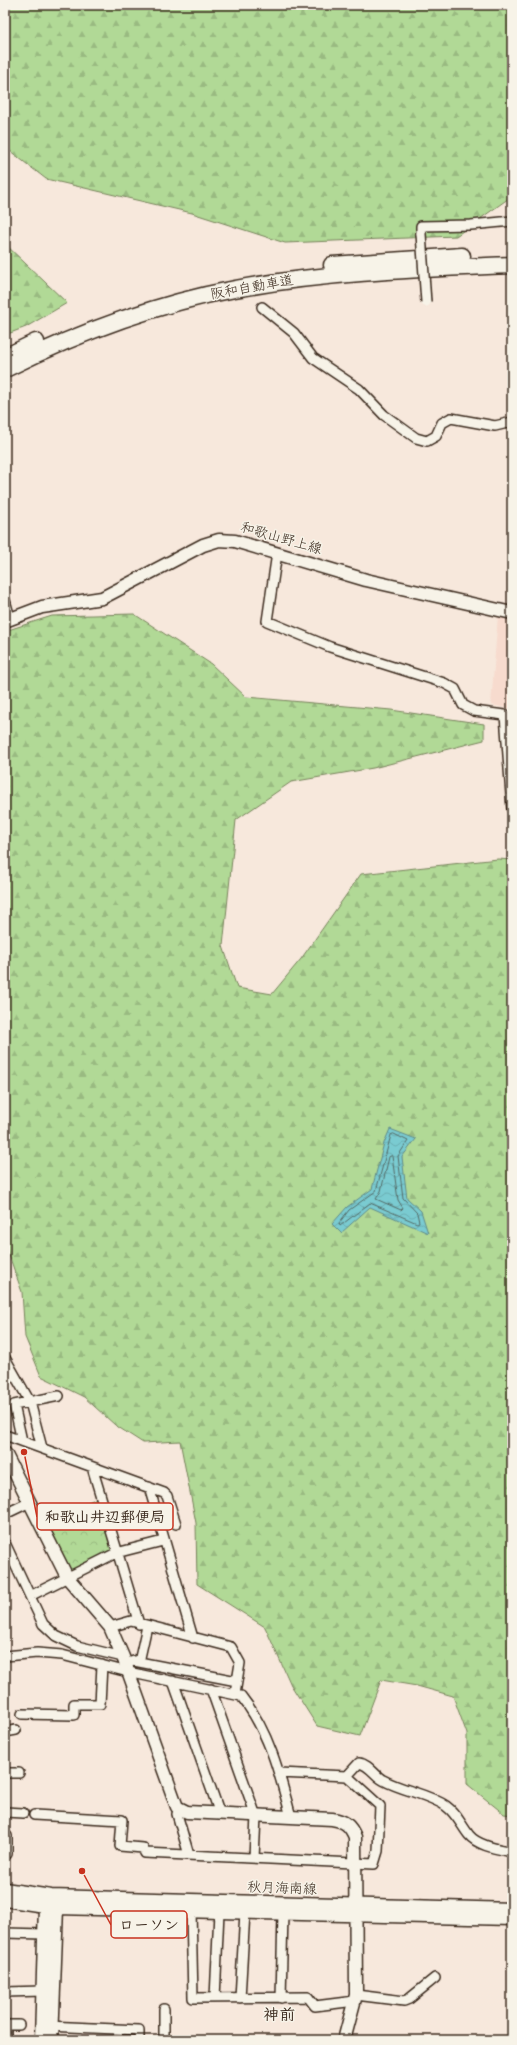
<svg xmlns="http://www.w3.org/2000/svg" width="517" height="2045" font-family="'Indie Flower','Klee One',sans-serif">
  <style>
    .built { fill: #f7dbce }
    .forest { fill: url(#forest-firs); stroke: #76825a }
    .park { fill: url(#park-crowns); stroke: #76825a }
    .water { fill: url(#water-waves); stroke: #618b89 }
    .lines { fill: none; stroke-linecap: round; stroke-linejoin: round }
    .shore { stroke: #546a66; stroke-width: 1 }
    .street-casing { stroke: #3b2a1e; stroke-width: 12 }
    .secondary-casing { stroke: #3b2a1e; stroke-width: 15 }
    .highway-casing { stroke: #3b2a1e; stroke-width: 19 }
    .street { stroke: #f7f3e8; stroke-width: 9 }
    .secondary { stroke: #f7f3e8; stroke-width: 12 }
    .highway { stroke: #f7f3e8; stroke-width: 16 }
    .street-bridge-casing { stroke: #3b2a1e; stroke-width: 12; stroke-linecap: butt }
    .street-bridge { stroke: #f7f3e8; stroke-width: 9 }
    .labels { text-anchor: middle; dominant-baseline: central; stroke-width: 3; stroke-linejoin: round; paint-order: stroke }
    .street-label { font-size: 14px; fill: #3b2a1e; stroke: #f7f3e8 }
    .quarter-label { font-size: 16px; font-weight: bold; fill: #3b2a1e; stroke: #f7f3e8 }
    .leader { fill: none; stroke: #c8321e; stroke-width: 1.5 }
    .callout-dot { fill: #c8321e; stroke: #f7f3e8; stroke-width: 1.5 }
    .callout { fill: #f7f3e8; stroke: #c8321e; stroke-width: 1.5 }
    .callout-label { font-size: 15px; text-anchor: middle; font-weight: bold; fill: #3b2a1e }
  </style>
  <defs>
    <pattern id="forest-firs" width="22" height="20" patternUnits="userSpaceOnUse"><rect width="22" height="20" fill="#b1d996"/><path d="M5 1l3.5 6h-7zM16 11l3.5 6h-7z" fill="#99ba81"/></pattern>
    <pattern id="park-crowns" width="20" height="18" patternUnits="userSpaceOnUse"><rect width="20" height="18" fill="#b1d996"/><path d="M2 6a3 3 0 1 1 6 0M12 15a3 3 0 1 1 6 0" fill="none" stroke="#99ba81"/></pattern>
    <pattern id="water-waves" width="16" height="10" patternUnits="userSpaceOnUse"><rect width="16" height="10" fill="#7acbd1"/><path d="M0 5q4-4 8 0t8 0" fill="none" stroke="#6aaeb3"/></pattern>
  </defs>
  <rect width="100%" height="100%" fill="#f7e8dc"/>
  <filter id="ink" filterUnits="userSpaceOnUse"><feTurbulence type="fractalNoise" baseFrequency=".025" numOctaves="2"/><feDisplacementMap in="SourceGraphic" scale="8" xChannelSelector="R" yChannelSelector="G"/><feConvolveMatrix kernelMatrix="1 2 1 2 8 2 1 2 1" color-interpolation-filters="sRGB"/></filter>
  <g filter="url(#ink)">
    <path class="built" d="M498,615L512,618V709L491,705Z"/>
    <path class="forest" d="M5,5H512V196L456,236L285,243L192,213L46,179L5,147Z
      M5,244L67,303L26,327L5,335Z
      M134,614L211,664L246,697L391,710L484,724V740L373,768L291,782L236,820L223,946L237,988L272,994L301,959L361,874L498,859L512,860V1815L504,1814L467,1784V1734L453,1696L417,1686L381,1680L360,1736L317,1726L291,1685L265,1627L197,1584L196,1523L180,1441L143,1443L115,1425L84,1397L41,1376L25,1337L22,1292L5,1244L7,1184L5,1181L7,742L5,740V631L52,616Z"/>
    <path class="park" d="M97,1498L113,1550L71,1572L44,1522Z"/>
    <path class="water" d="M390,1129L416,1139L402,1157L407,1198L421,1211L428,1233L370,1207L341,1233L332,1224L347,1207L372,1189L384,1143Z"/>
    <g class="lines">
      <path class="shore" d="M394,1134L408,1141L398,1156L403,1198L417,1213L419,1222L417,1223L370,1203L340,1226L339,1223L349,1210L376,1191L391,1135Z
        M392,1156L398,1200L403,1208L401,1210L376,1199L381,1191L389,1157Z"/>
      <g class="street-casing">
        <path id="street" d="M421,234V226L471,225L512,221
          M262,307L294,333L313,358L359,389L384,415L416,438L427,441L436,436L442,423L451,418L495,426L512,422
          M277,553L267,621L330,647L444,683L455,689L463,705L474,711L512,716
          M5,600L10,618
          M505,715L512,809
          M5,1358L30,1402L42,1448
          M5,1435L164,1493L167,1496L176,1524
          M22,1441L14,1405L59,1396
          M92,1467L139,1624
          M149,1487L193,1638
          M5,1514L30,1502
          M5,1543L43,1624L56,1636L77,1646L123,1657
          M30,1596L116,1553L163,1541
          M110,1627L131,1621L231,1647L240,1663L235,1694
          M5,1656L37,1653L62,1655L128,1672L241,1696C269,1731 280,1775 291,1817
          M139,1662L147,1626
          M125,1664L134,1661L237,1681
          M173,1681L220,1814
          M211,1689L256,1816L254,1858
          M22,1714L74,1715V1704H100L102,1665
          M5,1732L16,1730
          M5,1773H19
          M279,1773L347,1776L359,1763C369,1764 375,1776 383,1780C403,1791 429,1794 446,1806C457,1814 461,1825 469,1835C478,1846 499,1849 512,1852
          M180,1810L177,1814L189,1855
          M5,1812L23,1813
          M34,1815L122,1820L120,1846L143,1848L145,1853L374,1864L378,1851L380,1806L347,1776
          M5,1836H7V1854
          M191,1911L193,1998L308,1997L315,2006L355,2001
          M5,1933L44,1934
          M5,1992L43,1991
          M356,1995L404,2001L409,1999L435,1978
          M215,1998L219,1912
          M240,1998L245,1912
          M281,1998L283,1913
          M5,2025H19
          M47,2026L139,2030V2040
          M6,2040V2025
          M164,2040V2009"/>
      </g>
      <g class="secondary-casing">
        <path id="secondary" d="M5,621L42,607L102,598L203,545L219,540L235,541L366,580L512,613
          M5,1453L67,1577L110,1627L123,1657L177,1807L187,1812L332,1819C345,1821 350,1825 355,1837L356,1995L344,2040
          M5,1889L51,1896L512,1909
          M5,1900L57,1908L512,1919
          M41,2040L45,1906L49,1899
          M52,2040L57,1908L53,1901"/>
      </g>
      <g class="highway-casing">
        <path id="highway" d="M332,265L462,256
          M5,357L36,342
          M5,369C78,333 155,304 235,289C326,272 420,269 512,265"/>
      </g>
      <use href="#street" class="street"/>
      <use href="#secondary" class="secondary"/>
      <use href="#highway" class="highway"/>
      <g class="street-bridge-casing">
        <path id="street-bridge" d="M421,234L426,302"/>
      </g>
      <use href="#street-bridge" class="street-bridge"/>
    </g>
  </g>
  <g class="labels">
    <g class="street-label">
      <text transform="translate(252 288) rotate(-10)">阪和自動車道</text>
      <text transform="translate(281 539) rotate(16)">和歌山野上線</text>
      <text transform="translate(282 1889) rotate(2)">秋月海南線</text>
    </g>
    <g class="quarter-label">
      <text x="279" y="2016">神前</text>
    </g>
  </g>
  <path class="leader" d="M24 1452L37 1517M82 1871L111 1925"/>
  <g class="callout-dot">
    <circle cx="24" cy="1452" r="4"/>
    <circle cx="82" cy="1871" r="4"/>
  </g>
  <g class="callout">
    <rect x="37" y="1503" width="136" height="27" rx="4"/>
    <rect x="111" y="1911" width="76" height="27" rx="4"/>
  </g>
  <g class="callout-label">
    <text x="105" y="1522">和歌山井辺郵便局</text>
    <text x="149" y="1930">ローソン</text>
  </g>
  <rect width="517" height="2045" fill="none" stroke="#f7f3e8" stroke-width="20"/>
  <rect x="10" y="10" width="497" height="2025" fill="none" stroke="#3b2a1e" stroke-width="1.5" filter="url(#ink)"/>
</svg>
